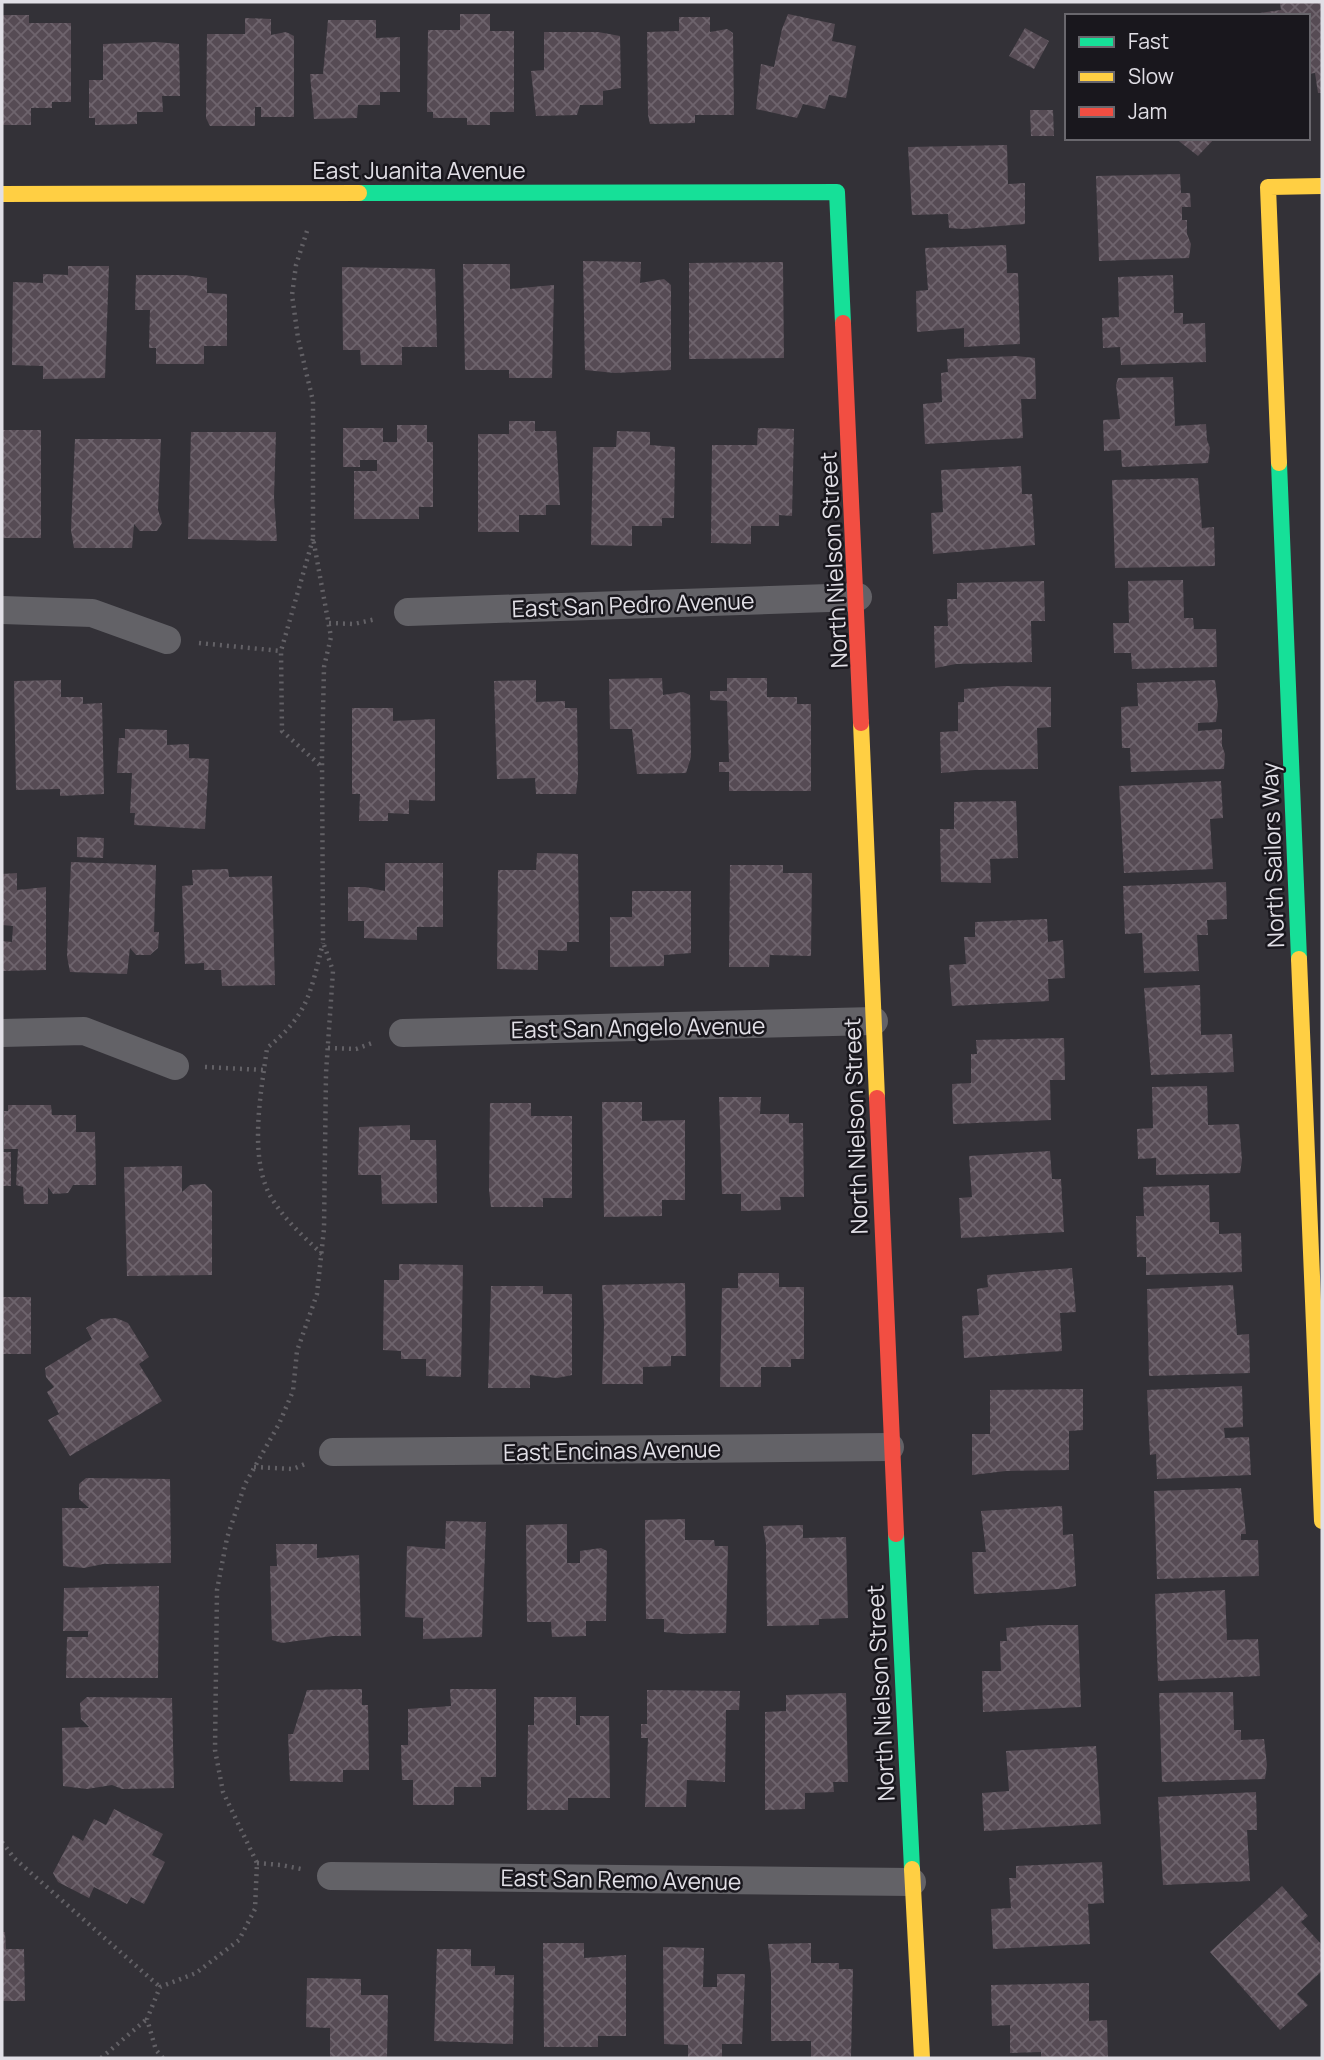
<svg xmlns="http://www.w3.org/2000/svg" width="1324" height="2060" font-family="Manrope,sans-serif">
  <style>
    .building { fill: url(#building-cross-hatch) }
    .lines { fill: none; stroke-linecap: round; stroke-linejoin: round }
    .path { stroke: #636166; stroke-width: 4.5; stroke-dasharray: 2 5; stroke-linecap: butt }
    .street { stroke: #636267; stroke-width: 28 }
    .fast { stroke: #16e098; stroke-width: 16 }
    .slow { stroke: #ffcf43; stroke-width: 16 }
    .jam { stroke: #f24e42; stroke-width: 16 }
    .labels { text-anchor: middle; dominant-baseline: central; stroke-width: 5; stroke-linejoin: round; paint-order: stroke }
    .street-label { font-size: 23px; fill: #e1dfe6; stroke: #19171d }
  </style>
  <defs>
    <pattern id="building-cross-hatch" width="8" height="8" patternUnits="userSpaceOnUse" patternTransform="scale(1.75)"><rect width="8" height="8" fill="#564b54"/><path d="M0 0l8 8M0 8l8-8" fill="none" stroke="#6e646d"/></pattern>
  </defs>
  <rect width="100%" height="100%" fill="#333137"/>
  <path class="building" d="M1289,2H1322V93H1318L1315,73L1308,74V16H1260V13L1281,10L1280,3Z
    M460,14H490V31H514V112H490V125H467V118H433V112H427L428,30H460Z
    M788,14L835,24L832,41L856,46L846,98L829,95L825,109L803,104L797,118L756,109L761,64L774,67L782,29Z
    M2,15H29V23H71V102H52V108H31V125H2Z
    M679,17H710V32L727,29L733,33L734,115H695V123L650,124L648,115L647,32L679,31Z
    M245,18L271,19V35L286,32L294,36V117H261V107H255V126H210L206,118L207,34H245Z
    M328,20H376V38L400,37V92H380V105H358L357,118L314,119L310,74H323Z
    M1025,28L1049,41L1034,69L1009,56Z
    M544,32H598L620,36L621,88L603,91V105H580L577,115L536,116L531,71L544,70Z
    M156,42L179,44L180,96H162L163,112H137V124L95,125V118H89V80H103V44Z
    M1030,110H1053L1054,136H1031Z
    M1175,138H1215L1198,156Z
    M1007,145L1008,184L1025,183V224L964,229L949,228L948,214L912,215L908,147Z
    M1180,174L1181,193H1190L1191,207H1182V220H1187V234L1191,244L1189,258L1099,261L1096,176Z
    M1006,245L1007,273H1018L1020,344L964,347V328L917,332L916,291L928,290L925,248Z
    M583,261L641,262L640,283L664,279L671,285V370L615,373L585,370Z
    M783,262L784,358L689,359V263Z
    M463,264H510V289L554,285L552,378H509V370H465Z
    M68,266H109L105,378L43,379V366L12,365L13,282L43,283V274L68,275Z
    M342,267L435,269L437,347H402V365H361L360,350H343Z
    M136,275H184L207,278V293L227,294V346H204V364H156V348H149L150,310H135Z
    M1173,275L1174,313H1183V324L1205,323L1206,362L1121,365L1120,347L1103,348L1102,318L1119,317L1118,277Z
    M1016,356L1035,358L1036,399H1021L1023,438L925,444L923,404L942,402L941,373L948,372L947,359Z
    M1173,377L1175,426L1206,424L1207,440L1210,448L1208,463L1122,467L1121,450L1104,451L1103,420L1120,419L1116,385L1118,378Z
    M509,421H535V431H556L560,505H546V515H519V532H478V434H509Z
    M397,425H427V442H433V507H419V519H354V471H377V460H360V467H343V428H383V442H397Z
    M758,428L794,429L792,516L779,515V526H751V544L711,543L712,445H757Z
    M2,430H41V538H3Z
    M617,431L650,432V445L675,447L674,518H662V526H632V546L591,545L593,447H616Z
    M191,432H276L274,497L277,541L188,539Z
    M75,439H161L158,510L162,523L157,531H140L134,524L132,548H74L71,530Z
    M1021,466L1022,494H1032L1035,545L933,554L931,513L943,512L941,470Z
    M1198,478L1202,528L1214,527L1215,566L1115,568L1112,480Z
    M1183,580L1184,618H1193L1194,629H1216L1217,667L1132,669L1131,653H1114L1113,623H1129L1128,581Z
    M1044,581L1045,621H1031L1032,662L956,664L935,668L934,626H948L947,599H957V583Z
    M662,678L663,695L683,692L690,695L691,757L686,773L637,774L632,729H610L609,679Z
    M727,678H767V697H797V704H811V791H729V772H719V762H729L727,701L710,700V691H727Z
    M61,680V697H83V704L102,703L104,794L60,796V789L16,790L14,681Z
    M536,680V702L565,701V708H577L578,776L576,794H536L535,778L497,779L494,681Z
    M1215,680L1218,705L1216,722L1198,723V731L1222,729V746L1225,754L1224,769L1131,772L1130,748H1122L1121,707L1138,706L1137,683Z
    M1004,686L1051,687V727L1037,728L1038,769L975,770L941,773L940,732L958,731V702H964V689Z
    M352,708H393V721L435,719V801L409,800V814L388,813V821H359L360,794H352Z
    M125,729L167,730V745L189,744V758L209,759L205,829L134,825L135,813H130L132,773H117L119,738H125Z
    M1221,781L1223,818L1210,819L1213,869L1124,873L1119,786Z
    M1016,801L1018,858L990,859L991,883L941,882L940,829H954V802Z
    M77,837L104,838L103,858L77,857Z
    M537,853L578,854L579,942H567V951L538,950V970L497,969L498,870H536Z
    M71,862L156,865L154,932H159L158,948L150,955H136L130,948L127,974L70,972L67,956Z
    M385,863H443V927H417V940L364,938V921H348V887H365L385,891Z
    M730,865H783V873H812L811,956L770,955L769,967H729Z
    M228,869L229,877L272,876L275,985L222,986L221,970H204V963L185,964L182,886L193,885L192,870Z
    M17,873V890L46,887V970L2,971V941L12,942L13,926L2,925V874Z
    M1226,882L1227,919L1207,920L1208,935H1197L1199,971L1144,973L1142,933L1125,934L1123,886Z
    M632,891H691V953L664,955V966L610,967V917H632Z
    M1047,919L1048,942L1063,940L1065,978L1048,979L1049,1001L952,1006L949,965L966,964L964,937H975V922Z
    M1200,985L1201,1035L1232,1034L1234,1072L1151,1075L1144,988Z
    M1064,1038L1065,1080H1050L1051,1120L953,1124L952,1084L971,1083V1054H977L976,1040Z
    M1207,1086L1208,1125L1239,1124L1242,1160L1240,1173L1156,1175V1158L1138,1159L1137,1129L1153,1128L1152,1087Z
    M719,1097H761L760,1114H789V1123H803L804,1197H780L781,1210L741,1211V1194H722Z
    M602,1102H642V1121L685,1120V1200H662V1216L604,1217Z
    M490,1103H531V1116H572V1198H543V1207H491L489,1190Z
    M8,1105H51L52,1115H76V1132H95L96,1185H73L68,1193L53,1194L48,1187V1204H24L23,1187L16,1185L18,1149H4V1111H8Z
    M410,1125V1140H436L437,1203L382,1204L381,1175H358L359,1127Z
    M1050,1151L1052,1179H1061L1064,1232L961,1238L959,1198L972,1197L969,1156Z
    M2,1152H11V1186H2Z
    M182,1166V1192L190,1185L205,1184L212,1191V1275L127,1276L124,1167Z
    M1209,1185L1210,1222H1219V1234L1241,1233L1242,1272L1146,1275V1257H1137L1136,1216H1144L1143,1187Z
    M399,1264L463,1265L461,1377L426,1376V1359H401V1351L383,1350L384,1280H399Z
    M1072,1268L1076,1312L1060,1313L1062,1351L964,1358L962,1316L979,1315L977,1289L988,1287L987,1275Z
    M738,1273H779V1287H804V1359H791V1367H761V1387H720L722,1288H738Z
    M685,1283L686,1356H671V1366L643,1367V1384H602L604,1325L602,1285Z
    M1233,1285L1237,1335L1249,1334L1250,1373L1149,1376L1147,1289Z
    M491,1286H543V1294H572V1375L557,1378L530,1375V1388H488Z
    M2,1297H31V1354H2Z
    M116,1318L128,1323L149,1357L139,1364L162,1401L70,1456L48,1420L59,1414L47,1392L54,1387L46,1377L45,1368L92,1339L86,1328L101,1319Z
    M1242,1386L1243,1427L1224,1428L1225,1438L1249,1437L1251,1475L1157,1479L1156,1454L1150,1455L1147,1390Z
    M1083,1389V1430L1069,1431V1470L1006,1471L972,1475V1434H990V1390Z
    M86,1478L170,1479L171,1563L103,1564L84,1568L63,1566L62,1508H89L79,1499V1484Z
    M1241,1488L1246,1534H1241V1540H1258L1259,1576L1157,1579L1154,1491Z
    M1062,1506L1063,1535L1073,1534L1076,1586L1059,1589L974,1594L972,1552H986L981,1511Z
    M685,1519V1540H714L715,1546H728L726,1633L684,1634L664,1632V1619H646L645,1520Z
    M446,1521L486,1522L482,1637L423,1639V1618L405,1617L407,1546L445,1549Z
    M567,1524V1563H580V1551L601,1548L607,1551L606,1621H586V1636L552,1637L551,1622H527L526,1525Z
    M803,1525V1538L846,1537L848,1618L819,1619V1625L767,1626L766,1544L763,1526Z
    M276,1544H317V1558L359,1555L361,1636H333L282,1643L272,1640L270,1566H277Z
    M159,1586L158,1678H66L67,1637H88V1631H63L64,1588Z
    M1225,1590L1227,1640L1258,1639L1260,1676L1158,1681L1155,1594Z
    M1045,1625H1078L1081,1707L983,1712L982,1671H1001L1000,1641H1007L1006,1628Z
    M362,1689V1705H368L369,1770H343V1782L290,1781L288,1734H293L307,1690Z
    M450,1689H496V1777H481V1787H454V1805H413V1780H402L401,1745H408V1709L451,1706Z
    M647,1690L740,1691L739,1710H726L725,1782L687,1780L686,1807H645L648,1738H641V1724H647Z
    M1233,1692L1234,1730H1241V1740L1264,1739L1267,1765L1265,1779L1162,1782L1159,1693Z
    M846,1693L848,1782H833L834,1792L805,1793V1809L765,1810V1712L786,1711V1695Z
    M87,1697L172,1698L174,1788L122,1789L112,1785L87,1789L63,1786L62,1728L89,1727L81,1719L80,1703Z
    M534,1697H576V1725H580V1716H609L610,1798H568V1810H527L528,1725H534Z
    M1096,1746L1101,1824L984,1831L982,1793L1009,1791L1006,1751Z
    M1256,1792L1257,1830H1247L1250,1881L1163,1885L1158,1797Z
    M114,1809L163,1834L152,1855L165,1862L144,1904L131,1897L127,1904L94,1887L89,1898L58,1882L53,1873L73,1835L83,1841L94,1819L106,1825Z
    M1102,1862L1104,1903L1088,1904L1090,1944L993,1949L991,1909L1011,1908L1009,1878H1016V1866Z
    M1282,1886L1308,1916L1301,1922L1322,1945V1971L1297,1994L1308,2005L1280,2030L1210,1952Z
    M2,1932H5L6,1949H24L25,2001H2Z
    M543,1943H584V1958L626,1955V2036H598V2047H544Z
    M811,1943V1963H839V1969H853L851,2057H811V2041H771V1973L768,1944Z
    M663,1947L704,1948L703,1987H717V1974H745L742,2044H722V2058H688V2045L664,2044Z
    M437,1949H471V1966H495V1975H514L513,2044L434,2041Z
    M307,1978L361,1979V1995H388L387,2058L330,2057V2028L306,2027Z
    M1089,1983V2021L1107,2020L1108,2058H1041V2052L1010,2053V2025L992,2026L991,1985Z"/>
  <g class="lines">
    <path class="path" d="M313,539L281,651L282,731L322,767
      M329,623L354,624L376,619
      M199,643L281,651
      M328,1048L356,1049L372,1043
      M205,1067L264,1070
      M322,1254C305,1238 287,1222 274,1202C247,1162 261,1094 267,1048C309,1014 310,993 323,943
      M254,1467L293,1469L305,1464
      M2,1842L14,1858L160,1987
      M257,1863L281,1865L301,1869
      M101,2058L147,2019
      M163,2058L156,2050L147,2019L160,1987L196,1973L239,1940L255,1909L257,1863L223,1792L215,1750L217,1590L227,1538L245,1484L279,1424L293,1391L297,1351L317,1294L324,1229L326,1073L333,971L323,942L322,756L324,667L331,637L313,538V401L298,338L292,295L296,265L307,231"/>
    <path class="street" d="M2,610L92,613L167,640
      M408,612L858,597
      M2,1033L84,1031L175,1066
      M403,1033L874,1021
      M333,1452L890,1447
      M331,1876L912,1882"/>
    <path class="fast" d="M359,193L837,192L843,323
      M1279,463L1299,959
      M896,1534L912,1869"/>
    <path class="slow" d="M2,194L359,193
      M1279,463L1268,187L1322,186
      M861,723L877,1098
      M1299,959L1322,1521
      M912,1869L922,2058"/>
    <path class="jam" d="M843,323L861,723
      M877,1098L896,1534"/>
  </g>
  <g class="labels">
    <g class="street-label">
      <text x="419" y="170">East Juanita Avenue</text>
      <text transform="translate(833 560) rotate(-93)">North Nielson Street</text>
      <text transform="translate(633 604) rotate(-2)">East San Pedro Avenue</text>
      <text transform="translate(1272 855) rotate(-92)">North Sailors Way</text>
      <text transform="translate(638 1027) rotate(-1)">East San Angelo Avenue</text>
      <text transform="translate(855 1126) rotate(-92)">North Nielson Street</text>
      <text transform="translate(612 1450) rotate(-1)">East Encinas Avenue</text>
      <text transform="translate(880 1693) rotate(-93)">North Nielson Street</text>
      <text transform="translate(621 1879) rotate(1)">East San Remo Avenue</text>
    </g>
  </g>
  <rect width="1324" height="2060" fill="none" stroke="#e1dfe6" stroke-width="7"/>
  <rect x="1065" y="14" width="245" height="126" fill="#19171d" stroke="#69676d" stroke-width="2"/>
  <rect x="1079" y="37" width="35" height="10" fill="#16e098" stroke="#69676d" stroke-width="2"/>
  <text x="1128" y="49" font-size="21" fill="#e1dfe6">Fast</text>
  <rect x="1079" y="72" width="35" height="10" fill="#ffcf43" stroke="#69676d" stroke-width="2"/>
  <text x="1128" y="84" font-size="21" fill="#e1dfe6">Slow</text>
  <rect x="1079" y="107" width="35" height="10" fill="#f24e42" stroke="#69676d" stroke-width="2"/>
  <text x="1128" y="119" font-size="21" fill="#e1dfe6">Jam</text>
</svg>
